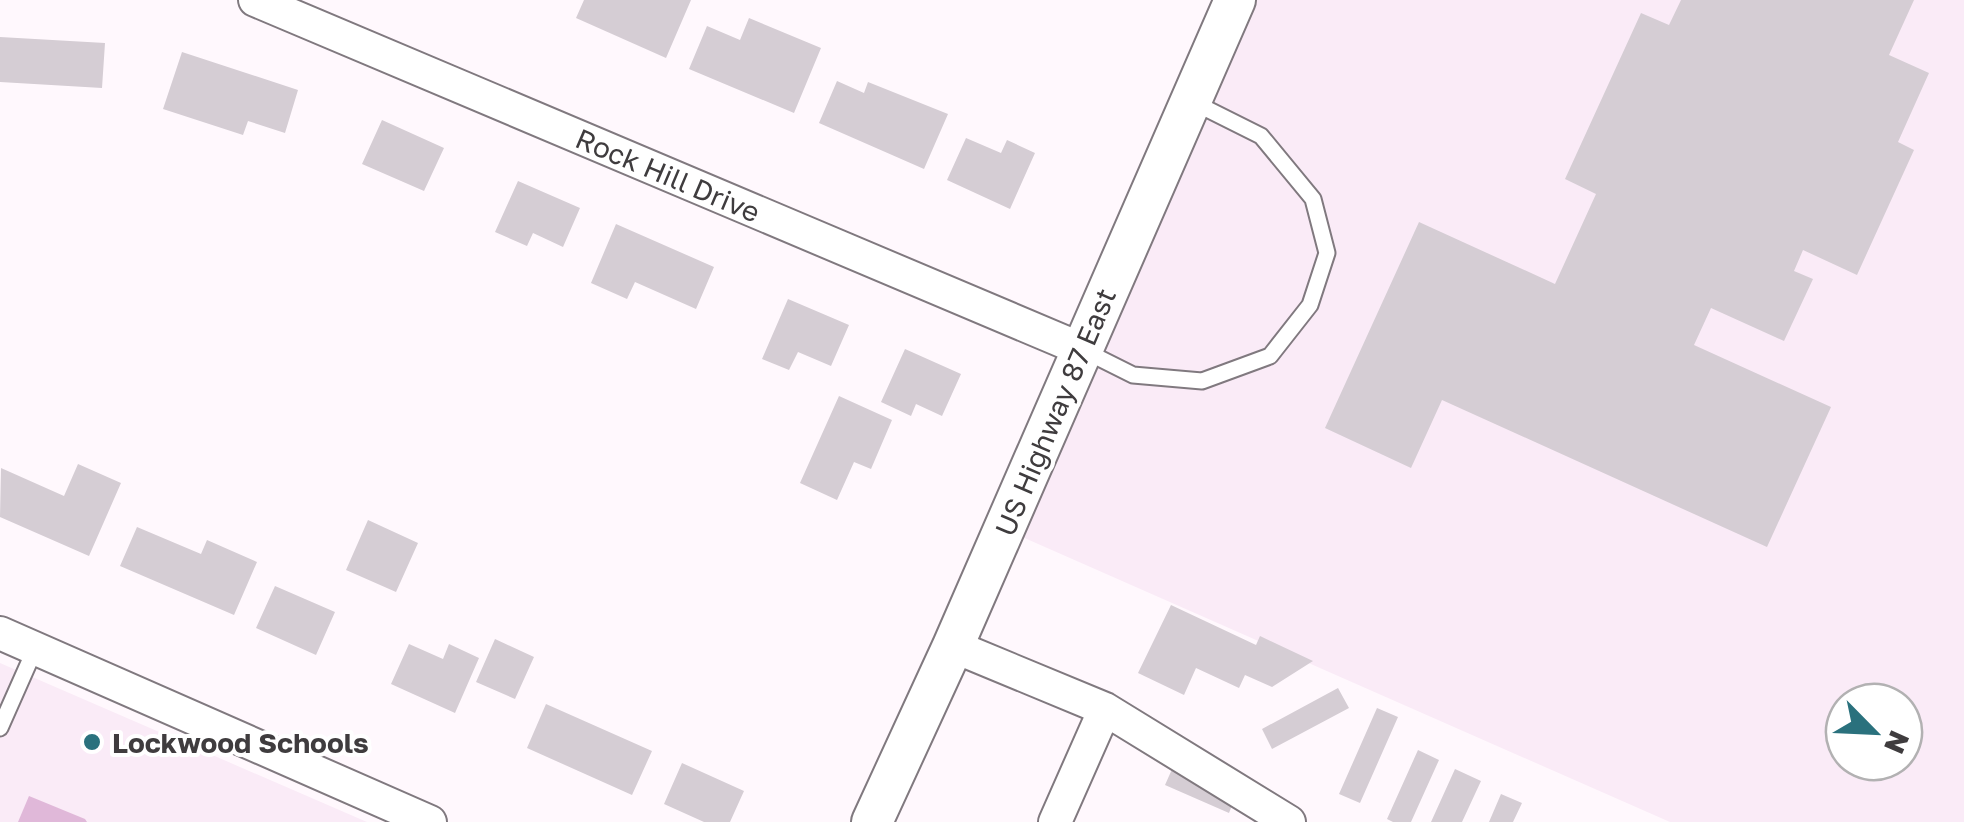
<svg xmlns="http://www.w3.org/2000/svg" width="1964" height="822" font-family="'Golos Text',sans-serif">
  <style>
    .built { fill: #faebf7; fill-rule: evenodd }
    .green { fill: #e0b8d9 }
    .building { fill: #d5cdd4 }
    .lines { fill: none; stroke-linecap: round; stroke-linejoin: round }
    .service-casing { stroke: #80797f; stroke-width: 19 }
    .minor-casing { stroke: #80797f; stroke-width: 36 }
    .tertiary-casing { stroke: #80797f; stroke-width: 44 }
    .service { stroke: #fff; stroke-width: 15 }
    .minor { stroke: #fff; stroke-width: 32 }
    .tertiary { stroke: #fff; stroke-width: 40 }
    .poi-dot { fill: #2a717d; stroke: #fff; stroke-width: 4 }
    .labels { text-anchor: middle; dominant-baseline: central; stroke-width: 8; stroke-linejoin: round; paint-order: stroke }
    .street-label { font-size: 28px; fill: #3f3c3e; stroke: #fff }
    .poi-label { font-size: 28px; font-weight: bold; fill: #3f3c3e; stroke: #fff; text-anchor: start }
  </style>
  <rect width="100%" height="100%" fill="#fff8fd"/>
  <path class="built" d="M1236,0H1964V822H1670L1004,529ZM1844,702H1904V762H1844Z
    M0,663L367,822H0Z"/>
  <path class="green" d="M29,796L85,819L87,822H18Z"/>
  <path class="building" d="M584,0H691L666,58L576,18Z
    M1681,0H1914L1889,55L1929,73L1898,142L1914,150L1857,275L1803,250L1794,271L1813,279L1784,341L1711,308L1694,345L1831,407L1767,547L1442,400L1411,468L1325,428L1419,222L1555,284L1596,194L1565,179L1641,13L1669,25Z
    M749,18L821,48L794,113L689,69L707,26L740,40Z
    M0,37L105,43L102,88L0,82Z
    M182,52L298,90L285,133L248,121L243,135L163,109Z
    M837,81L864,93L868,82L948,114L924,169L819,123Z
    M382,120L444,148L424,191L362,164Z
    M966,138L1001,153L1007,140L1035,153L1010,209L947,180Z
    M518,181L580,208L563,247L533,233L527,246L495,232Z
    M616,224L714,267L696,309L635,282L627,299L591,283Z
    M788,299L849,325L831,366L798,352L789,370L762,359Z
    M905,349L961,374L942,416L916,404L911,416L881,402Z
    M839,396L892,420L871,469L854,462L837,500L800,483Z
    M78,464L121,483L89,556L0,517L1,468L64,496Z
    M368,520L418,543L396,592L346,570Z
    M137,527L201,554L207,540L257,562L234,615L120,566Z
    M275,586L335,612L316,655L256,628Z
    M1171,605L1256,645L1260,636L1313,661L1272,687L1245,675L1239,688L1196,668L1184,695L1138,673Z
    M495,639L534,657L515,699L476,682Z
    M409,644L443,659L449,644L479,658L455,713L391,684Z
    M1338,688L1349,708L1272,749L1262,729Z
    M546,704L652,751L632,795L527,748Z
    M1377,708L1398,717L1360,803L1339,794Z
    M1418,750L1439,760L1411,822H1393L1387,819Z
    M682,763L744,791L730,822H704L664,804Z
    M1173,767L1236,795L1229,813L1165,785Z
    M1455,769L1481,781L1462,822H1431Z
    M1501,794L1522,803L1513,822H1489Z"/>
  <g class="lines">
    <g class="service-casing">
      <path id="service" d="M1085,351L1133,375L1202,381L1270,356L1310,305L1327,253L1313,199L1261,136L1191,101
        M0,728L35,649"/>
    </g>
    <g class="minor-casing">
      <path id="minor" d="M255,0L1081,349
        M0,633L430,822
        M953,646L1105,709L1289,822
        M1055,822L1105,709"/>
    </g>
    <g class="tertiary-casing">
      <path id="tertiary" d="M872,822L953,646L1235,0"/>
    </g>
    <use href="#service" class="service"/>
    <use href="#minor" class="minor"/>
    <use href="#tertiary" class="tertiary"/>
  </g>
  <circle class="poi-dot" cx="92" cy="742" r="10"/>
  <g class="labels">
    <g class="street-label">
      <text transform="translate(668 175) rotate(23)">Rock Hill Drive</text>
      <text transform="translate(1055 412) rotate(-67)">US Highway 87 East</text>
    </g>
    <g class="poi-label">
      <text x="112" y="742">Lockwood Schools</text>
    </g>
  </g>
  <g transform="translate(1874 732) rotate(114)"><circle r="48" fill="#ffffff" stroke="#b2b1b2" stroke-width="2.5"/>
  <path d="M0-8L18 38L0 25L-18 38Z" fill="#2a717d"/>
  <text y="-15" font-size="28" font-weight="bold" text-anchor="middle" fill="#3f3c3e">N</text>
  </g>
</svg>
